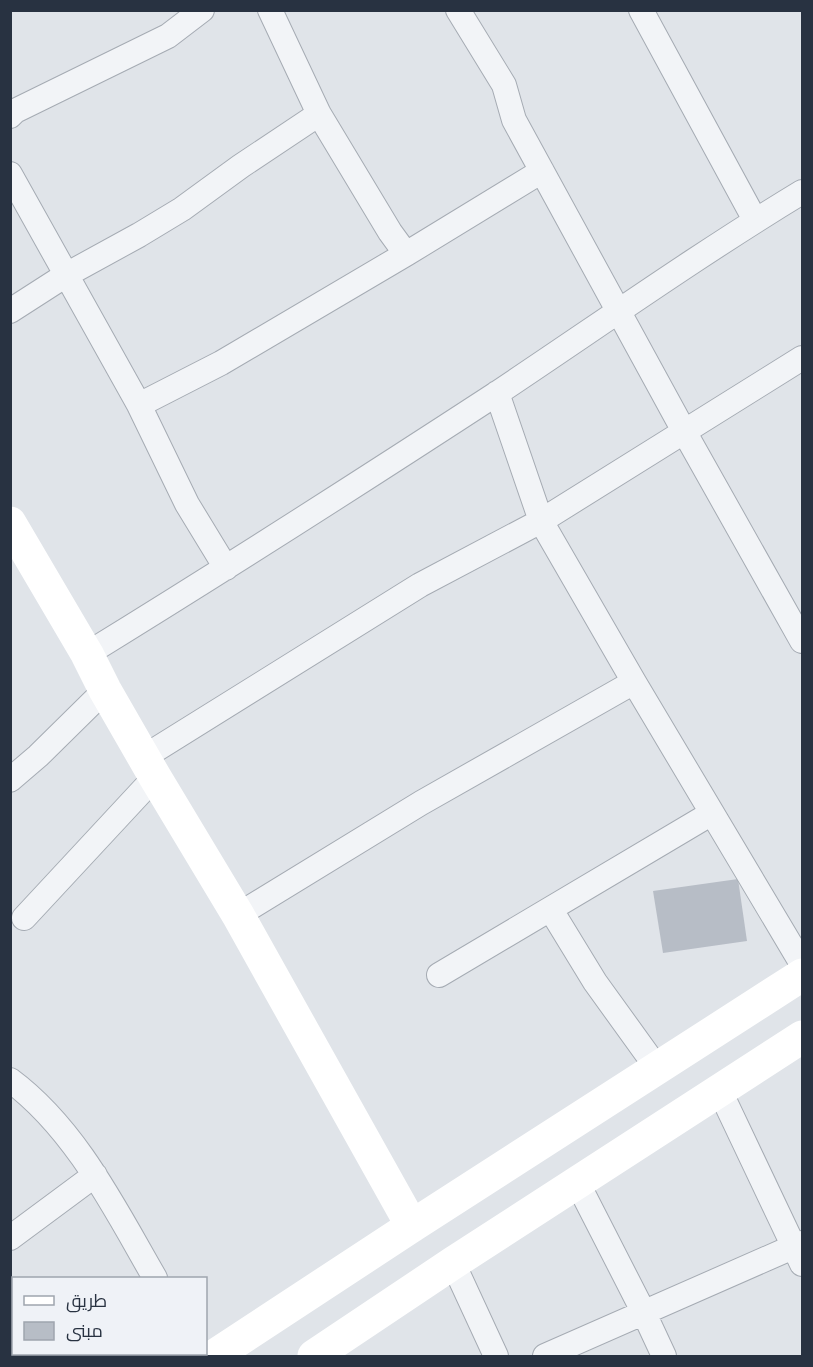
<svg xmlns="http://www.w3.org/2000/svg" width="813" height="1367" font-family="'Source Sans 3',Cairo,sans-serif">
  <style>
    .building { fill: #b7bdc6 }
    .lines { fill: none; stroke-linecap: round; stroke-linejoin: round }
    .street-casing { stroke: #a5abb3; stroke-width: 26 }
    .street { stroke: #f2f4f7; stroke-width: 24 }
    .secondary { stroke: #fff; stroke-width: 33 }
  </style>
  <rect width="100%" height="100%" fill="#e0e4e9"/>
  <path class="building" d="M738,879L747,941L663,953L653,891Z"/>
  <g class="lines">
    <g class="street-casing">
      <path id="street" d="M270,10L319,114L390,232L406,254
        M458,10L504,85L514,120L685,433L802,641
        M641,10L755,220
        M10,116L15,111L168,36L202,10
        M10,174L139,405L187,504L226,568
        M10,311L66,275L139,235L182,209L241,166L319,114
        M497,393L541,521L634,682L802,964
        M139,405L221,363L406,254L542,171
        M87,654C225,569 361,482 496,394C598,326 698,255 802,192
        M144,757L420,585L541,521L802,358
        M10,780L38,756L105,690
        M551,910L595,982L657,1068
        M238,915L421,803L634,682
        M24,918L155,777
        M439,975L712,813
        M10,1080C76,1129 115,1209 155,1278
        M719,1089L802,1264
        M577,1182L644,1313L664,1356
        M10,1238L95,1175
        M453,1263L496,1356
        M545,1356L802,1243"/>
    </g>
    <use href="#street" class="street"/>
    <path class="secondary" d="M10,523L87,654L105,690L155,777L238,915L412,1226
      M214,1356L412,1226L802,975
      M314,1356L453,1263L802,1037"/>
  </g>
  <rect width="813" height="1367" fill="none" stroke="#283241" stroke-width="24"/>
  <rect x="12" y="1277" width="195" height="78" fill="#eff2f7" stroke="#9fa5ae" stroke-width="1.5"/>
  <rect x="24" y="1296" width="30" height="9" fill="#ffffff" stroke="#9fa5ae" stroke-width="1.5"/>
  <text x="66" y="1307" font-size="18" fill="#283241">طريق</text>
  <rect x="24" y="1322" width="30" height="18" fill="#b7bdc6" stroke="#9fa5ae" stroke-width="1.5"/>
  <text x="66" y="1337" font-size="18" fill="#283241">مبنى</text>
</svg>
